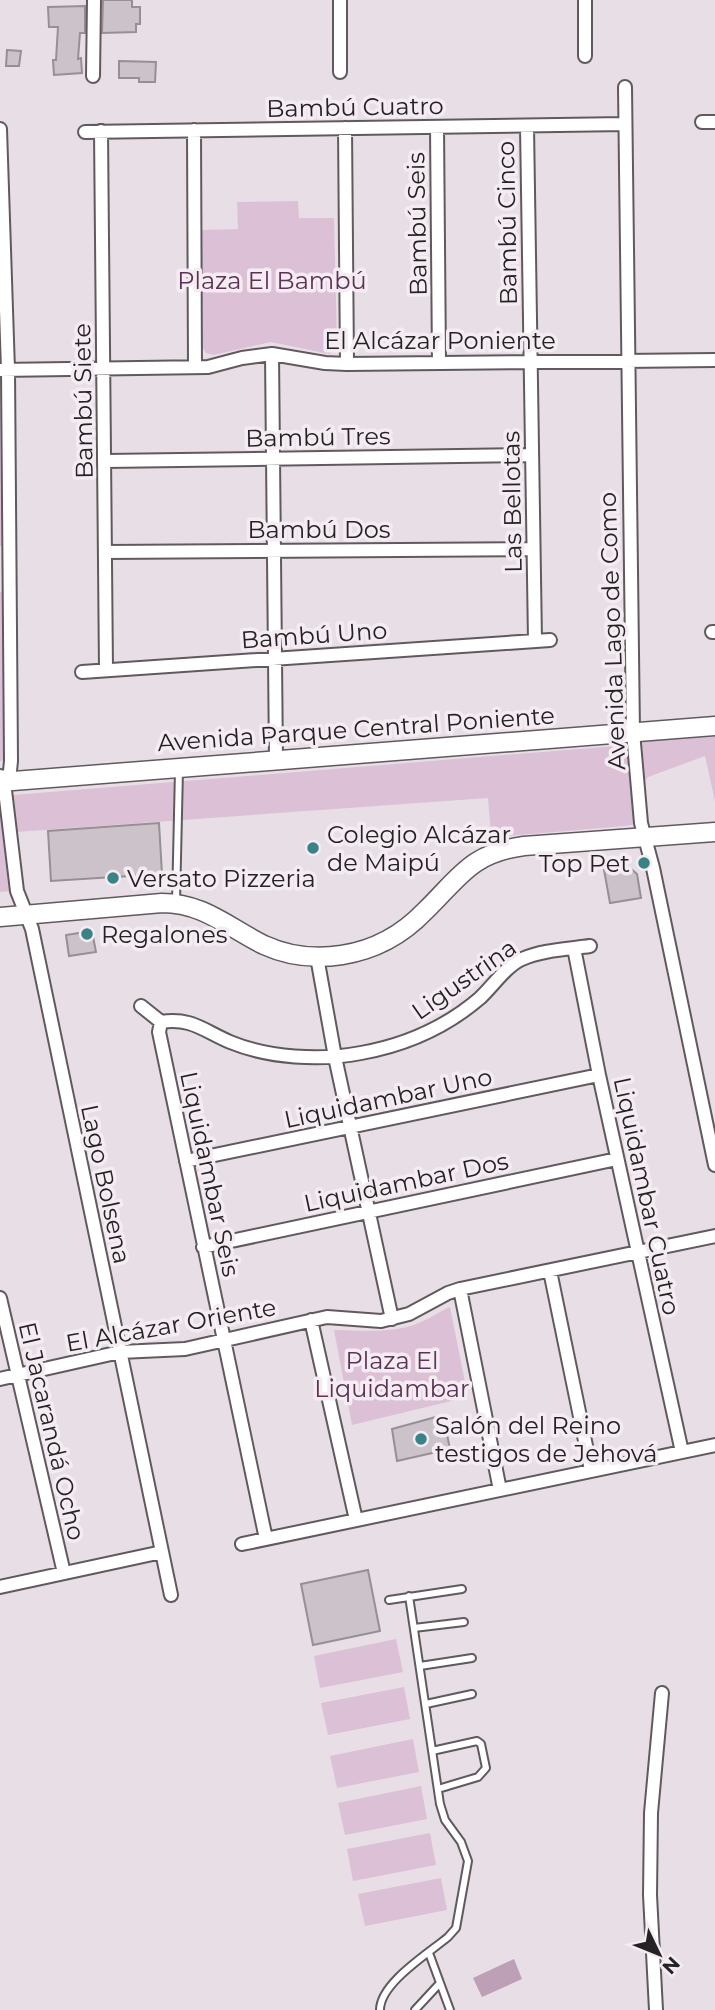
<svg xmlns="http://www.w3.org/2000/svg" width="715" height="2010" font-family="Montserrat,sans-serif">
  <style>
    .green { fill: #dcc0d5 }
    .water { fill: #bd9fb6 }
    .building { fill: #cbc3c9; stroke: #968f94; stroke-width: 2 }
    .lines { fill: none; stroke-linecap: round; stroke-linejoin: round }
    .lane-casing { stroke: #605a5f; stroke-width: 10 }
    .street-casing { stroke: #605a5f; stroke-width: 16 }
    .secondary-casing { stroke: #605a5f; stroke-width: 21 }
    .lane { stroke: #fff; stroke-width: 6 }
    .street { stroke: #fff; stroke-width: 12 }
    .secondary { stroke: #fff; stroke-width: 18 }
    .poi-dot { fill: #398286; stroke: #f4ecf2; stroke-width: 2.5 }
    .labels { text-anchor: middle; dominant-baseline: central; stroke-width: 7; stroke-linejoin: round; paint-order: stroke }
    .street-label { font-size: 24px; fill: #252224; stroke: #f4ecf2 }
    .park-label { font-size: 24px; fill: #5c3354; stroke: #f4ecf2 }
    .poi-label { font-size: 24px; fill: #252224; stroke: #f4ecf2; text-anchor: start }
  </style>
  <rect width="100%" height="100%" fill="#e7dfe5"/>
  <path class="green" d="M298,201L299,218H334L337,345L333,352L329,354L271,342L213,355L206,353L202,347V230L238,229L237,202Z
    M0,372H7V546H0Z
    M9,591L10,759L0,761V592Z
    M715,732V801L705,756L648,777L644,782L639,738Z
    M628,745L641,823L625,826L495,837L491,835L488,798L16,832L13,795Z
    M0,796L13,891L0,892Z
    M450,1307L468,1397L352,1425L334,1330C362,1330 389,1334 416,1324C428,1320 438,1312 450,1307Z
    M396,1639L403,1672L320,1688L314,1656Z
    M404,1687L410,1719L328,1735L321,1703Z
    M413,1739L419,1772L337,1788L330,1756Z
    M421,1786L427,1819L345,1835L338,1803Z
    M430,1833L436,1865L353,1881L347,1849Z
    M441,1878L447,1910L365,1926L358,1894Z"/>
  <path class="water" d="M514,1959L522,1979L482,1997L473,1978Z"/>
  <path class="building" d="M103,0H132V7H140V24H136V32L102,33Z
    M85,6V33H80L78,59L81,58L82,73L54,75L53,60H56L58,27H49L48,7Z
    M7,50L21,51L19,66H6Z
    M119,61L156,62L155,82H139V78H119Z
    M159,823L162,874L51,881L48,831Z
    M630,868L637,874L641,898L610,903L604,870Z
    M92,931L96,952L69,956L66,935Z
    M443,1415L450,1449L397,1461L392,1429Z
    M368,1570L380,1631L313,1645L301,1584Z"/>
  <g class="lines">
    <g class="lane-casing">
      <path id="lane" d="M176,902L179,770
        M389,1600L462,1589
        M414,1628L464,1622
        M420,1666L472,1658
        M426,1704L472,1694
        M432,1751L477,1741L481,1744L486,1768L478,1777L438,1789
        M429,1953L450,2010
        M380,2010C380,1983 429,1953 448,1937L456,1928L468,1861L461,1842L445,1820L440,1804L409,1596
        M415,2010L440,1983"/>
    </g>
    <g class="street-casing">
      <path id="street" d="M585,56V0
        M340,72V0
        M93,76L94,0
        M625,87L633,732L641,823L653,868L715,1165
        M702,122H715
        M527,126L535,641
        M437,127L439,363
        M345,128L347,364
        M0,129L8,370L11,761L10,771L4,782
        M194,130L195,367
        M101,131L106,670
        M85,132L625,124
        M272,354L276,760
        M0,370L208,367L242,358L272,354L325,363L347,364L715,360
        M105,461L532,455
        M105,552L533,549
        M712,632H715
        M82,672L550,640
        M0,776L4,782L17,891L32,929L171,1595
        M574,948L599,1075L682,1452
        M317,957L335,1057L392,1319
        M141,1006L161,1022
        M161,1022L159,1032L266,1539
        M161,1022C191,1017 204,1031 230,1042C269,1058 320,1061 361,1053C406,1045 445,1028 480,998C493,986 506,966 522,959C542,950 569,949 590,946
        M186,1161L599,1075
        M203,1247L617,1159
        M550,1271L591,1470
        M460,1289L500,1490
        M0,1298L64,1573
        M311,1320L356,1520
        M0,1379L120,1352L185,1349L327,1317L381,1321L409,1314L448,1293L460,1289L715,1236
        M242,1544L715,1445
        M0,1587L162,1552
        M656,2010L650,1895L651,1813L662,1693"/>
    </g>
    <g class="secondary-casing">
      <path id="secondary" d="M0,782L715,726
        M0,917L162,903C204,903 229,928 264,945C288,956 316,959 342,955C374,950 403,934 425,911C460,877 471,853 524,846L715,832"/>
    </g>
    <use href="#lane" class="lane"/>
    <use href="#street" class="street"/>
    <use href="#secondary" class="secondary"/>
  </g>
  <g class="poi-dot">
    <circle cx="313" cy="848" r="7"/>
    <circle cx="644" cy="863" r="7"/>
    <circle cx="113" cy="878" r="7"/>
    <circle cx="87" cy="934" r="7"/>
    <circle cx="421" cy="1439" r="7"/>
  </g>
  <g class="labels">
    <g class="street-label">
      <text transform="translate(355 107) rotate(-1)">Bambú Cuatro</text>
      <text transform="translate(507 223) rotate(-91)">Bambú Cinco</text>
      <text transform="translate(417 224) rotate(-91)">Bambú Seis</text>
      <text x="440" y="340">El Alcázar Poniente</text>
      <text transform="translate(83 401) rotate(-91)">Bambú Siete</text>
      <text transform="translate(318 437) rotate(-1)">Bambú Tres</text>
      <text transform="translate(512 502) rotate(-91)">Las Bellotas</text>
      <text x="319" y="529">Bambú Dos</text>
      <text transform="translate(612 631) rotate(-92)">Avenida Lago de Como</text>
      <text transform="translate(314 635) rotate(-4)">Bambú Uno</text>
      <text transform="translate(356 729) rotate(-4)">Avenida Parque Central Poniente</text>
      <text transform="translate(464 979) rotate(-35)">Ligustrina</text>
      <text transform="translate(388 1098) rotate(-12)">Liquidambar Uno</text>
      <text transform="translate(210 1174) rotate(78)">Liquidambar Seis</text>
      <text transform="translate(406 1182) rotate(-12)">Liquidambar Dos</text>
      <text transform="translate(106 1184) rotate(78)">Lago Bolsena</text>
      <text transform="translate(647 1196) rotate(78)">Liquidambar Cuatro</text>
      <text transform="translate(171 1325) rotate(-10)">El Alcázar Oriente</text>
      <text transform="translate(52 1431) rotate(77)">El Jacarandá Ocho</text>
    </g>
    <g class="park-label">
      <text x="272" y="280">Plaza El Bambú</text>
      <text x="392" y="1360">Plaza El<tspan x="392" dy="28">Liquidambar</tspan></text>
    </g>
    <g class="poi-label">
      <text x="327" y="834">Colegio Alcázar<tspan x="327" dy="28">de Maipú</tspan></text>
      <text x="630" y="863" text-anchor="end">Top Pet</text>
      <text x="127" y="878">Versato Pizzeria</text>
      <text x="101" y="934">Regalones</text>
      <text x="435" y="1425">Salón del Reino<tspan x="435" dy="28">testigos de Jehová</tspan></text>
    </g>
  </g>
  <g transform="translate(659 1954) rotate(133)" stroke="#f4ecf2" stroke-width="5" paint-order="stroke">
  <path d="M0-5L12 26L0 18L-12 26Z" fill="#252224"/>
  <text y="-10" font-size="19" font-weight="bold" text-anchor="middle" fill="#252224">N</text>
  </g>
</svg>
